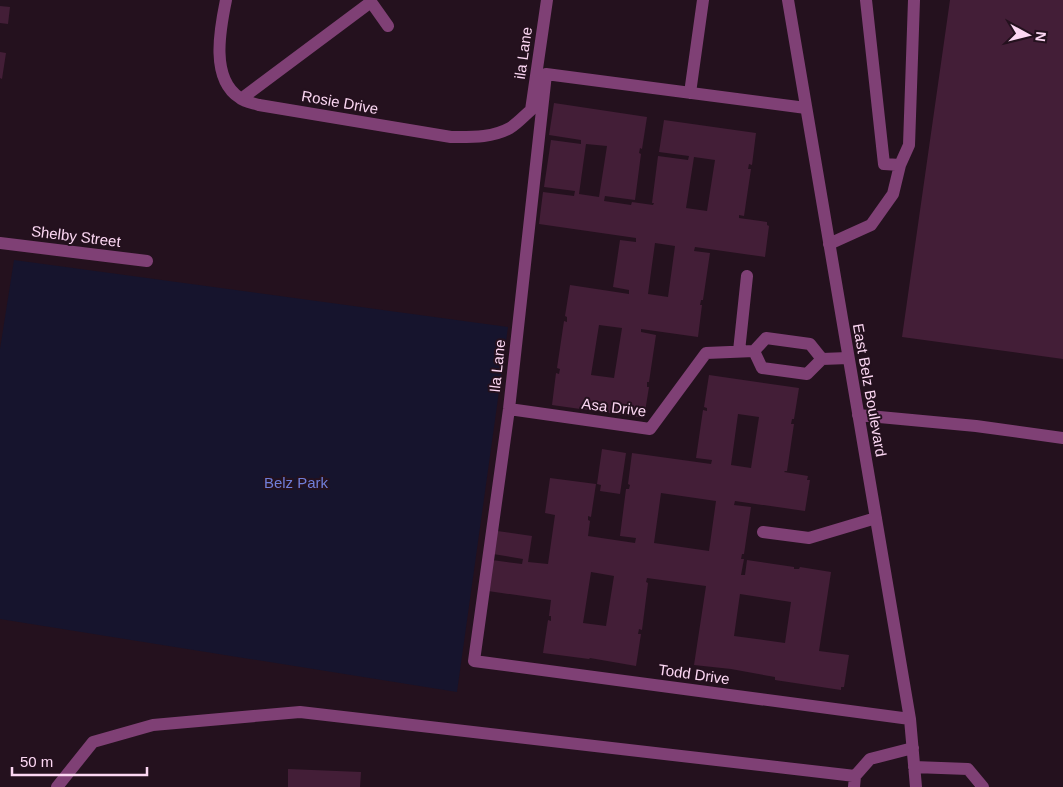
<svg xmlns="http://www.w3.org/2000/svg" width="1063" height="787" font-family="Arial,sans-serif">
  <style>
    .green { fill: #16142d }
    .building { fill: #431e37; fill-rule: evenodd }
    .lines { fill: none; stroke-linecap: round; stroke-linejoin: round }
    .minor { stroke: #7f4075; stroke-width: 12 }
    .labels { text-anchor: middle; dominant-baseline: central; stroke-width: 4; stroke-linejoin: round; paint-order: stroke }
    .street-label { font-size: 15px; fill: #fcd7f3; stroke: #24111e }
    .park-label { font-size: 15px; fill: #707ed8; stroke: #24111e }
  </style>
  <rect width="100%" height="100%" fill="#24111e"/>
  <path class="green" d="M14,260L508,327L457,692L0,619V349Z"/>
  <path class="building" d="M950,0H1063V359L902,337Z
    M0,6L10,7L8,24L0,23Z
    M0,52L6,53L2,79L0,78Z
    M554,103L647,117L642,149L640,148L639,153L641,154L635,200L605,196L604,201L631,205L632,202L653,205L654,203H652L658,156L688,160L689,156L659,152L664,120L756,133L752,165L749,164L748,169H751L744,216L739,215V218L767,222V225L769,226L765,257L695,247L694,251L710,253L703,300H701L700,305H702L698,337L641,329V332L656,335L649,382H647V387H649L644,418L552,405L556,373L559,374L560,369L557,368L564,321L567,322V317L565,316L570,285L629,294V290L613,287L620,240L636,242V238L539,224L543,192L574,196L575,191L544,187L551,140L581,144V140L549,135ZM586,144L607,146L599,197L579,194ZM694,157L715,160L707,211L686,208ZM655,243L675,246L668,297L648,294ZM599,325L622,328L614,378L591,375Z
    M709,375L799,388L794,419H792L791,424H794L787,471H785L784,472L808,476L807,480H810L805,511L735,501L734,505L751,507L744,554H742L741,559H744L741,575H745L747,560L794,567V569H799L800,567L831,572L819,651L849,655L844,687H841V690L775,680V677L731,669L694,665L706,586L647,578L646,582L648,583L642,630L639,629L638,634H641L636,666L590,658L589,659L543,653L548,620L551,621V616H549L551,600L488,591L492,560L522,564L523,559L493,554L497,531L532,536L528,562L548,564L555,515L545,513L550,478L596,484L591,517L588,516V520L590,521L588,536L635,543L636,538L620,536L626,489H629L630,485L628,484L632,453L711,464L712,460L696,458L703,410L707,411V408L704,407ZM738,414L759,417L751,468L731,465ZM661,493L716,501L709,551L654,543ZM591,572L614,576L606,626L583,623ZM740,594L791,602L785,643L734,636Z
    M602,449L626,453L620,494L600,491L601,485L597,484Z
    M288,769L361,772L360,787H288Z"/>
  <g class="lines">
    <path class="minor" d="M226,0C220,29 210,79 240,98C245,102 253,103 259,105L451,137C471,137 492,138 510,128C518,123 524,116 531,110L547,0
      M788,0L910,719L916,787
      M866,0L884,164L900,165
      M690,93L703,0
      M241,99L371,2L388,26
      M806,108L546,74L509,409L474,661L910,719
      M0,243L147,261
      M829,244L871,225L893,194L900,165L909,145L914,0
      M739,351L747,276
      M754,351L762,368L807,374L822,359L848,358
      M754,351L766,338L810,344L822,359
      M509,409L650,429L706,353L754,351
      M858,415L976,426L1063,438
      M763,532L809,538L876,518
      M914,767L968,769L983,787
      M57,787L93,742L153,725L300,712L855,776
      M854,787L855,776L870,759L913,748"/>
  </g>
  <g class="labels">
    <g class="street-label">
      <text transform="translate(523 53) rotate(-82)">ila Lane</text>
      <text transform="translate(340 102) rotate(10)">Rosie Drive</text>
      <text transform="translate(76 236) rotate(7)">Shelby Street</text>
      <text transform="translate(497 366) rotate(-84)">Ila Lane</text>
      <text transform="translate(870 390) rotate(80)">East Belz Boulevard</text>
      <text transform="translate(614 407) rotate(7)">Asa Drive</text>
      <text transform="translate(694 674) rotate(8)">Todd Drive</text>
    </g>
    <g class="park-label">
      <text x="296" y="482">Belz Park</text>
    </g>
  </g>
  <g transform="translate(1028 35) rotate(97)" stroke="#24111e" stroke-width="4" paint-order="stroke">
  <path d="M0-4L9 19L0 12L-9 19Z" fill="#fcd7f3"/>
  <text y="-8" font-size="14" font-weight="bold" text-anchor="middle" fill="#fcd7f3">N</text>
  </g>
  <path d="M12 767v8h135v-8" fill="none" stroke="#fcd7f3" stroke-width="2.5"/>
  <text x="20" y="767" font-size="15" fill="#fcd7f3" stroke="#24111e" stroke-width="4" paint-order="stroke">50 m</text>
</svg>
